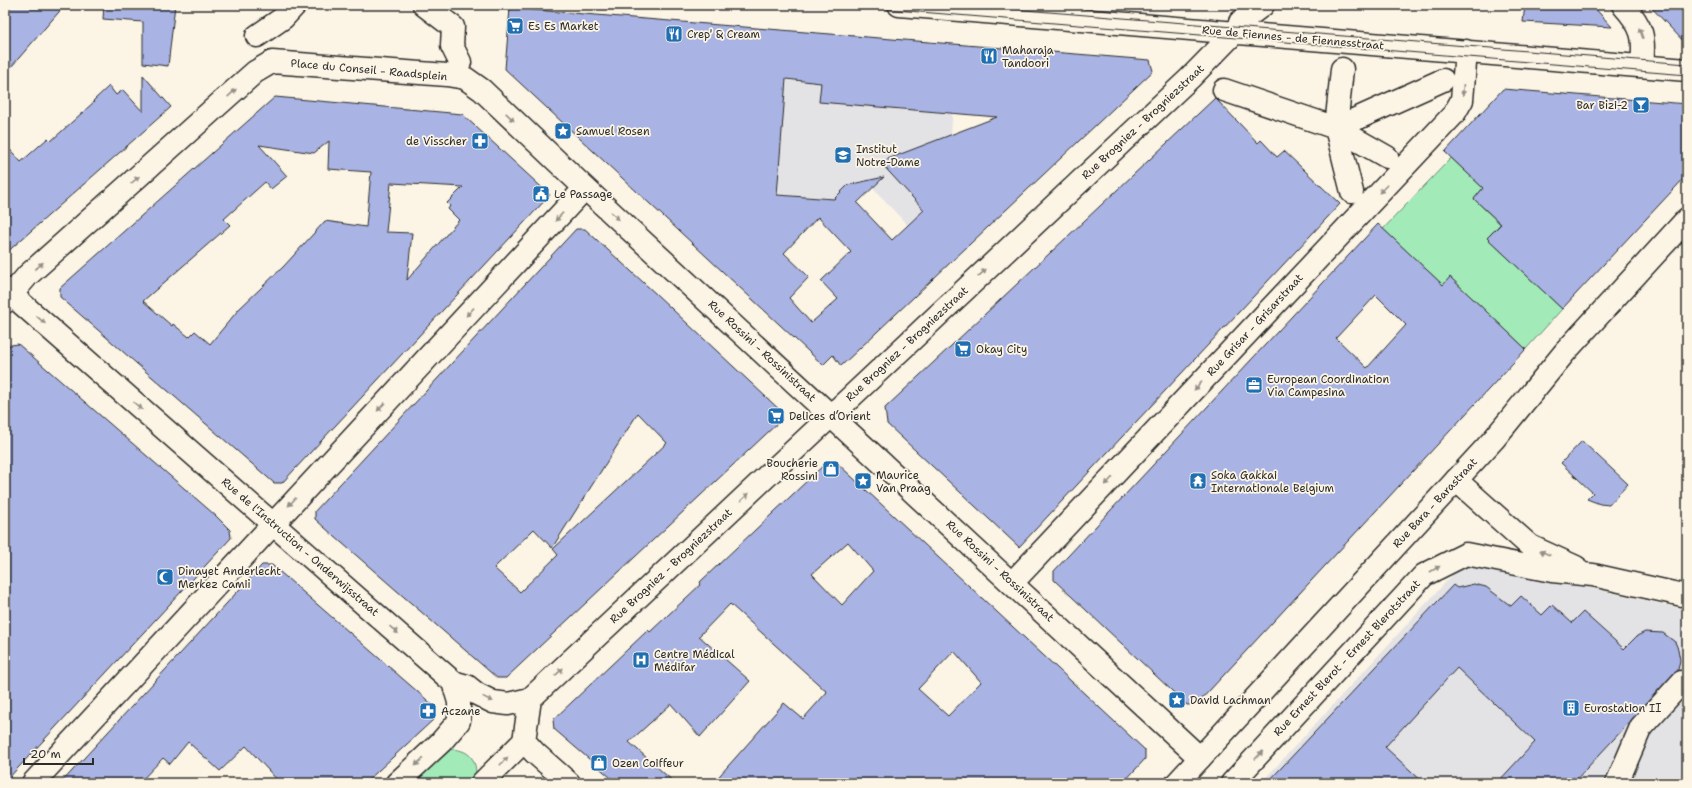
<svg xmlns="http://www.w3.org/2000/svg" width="1692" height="788" font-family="'Shantell Sans',sans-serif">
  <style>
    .built { fill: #e3e2e5 }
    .green { fill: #a2ebb9; stroke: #668b72 }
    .building { fill: #a9b4e4; stroke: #2b2b2b; fill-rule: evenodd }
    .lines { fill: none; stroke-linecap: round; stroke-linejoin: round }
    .street-casing { stroke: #2b2b2b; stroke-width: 25 }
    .secondary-casing { stroke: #2b2b2b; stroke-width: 25 }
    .street { stroke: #fcf5e5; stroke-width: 22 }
    .secondary { stroke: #fcf5e5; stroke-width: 22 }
    .tram { stroke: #2b2b2b; stroke-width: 1 }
    .oneway { fill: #949088 }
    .labels { text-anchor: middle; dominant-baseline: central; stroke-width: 3.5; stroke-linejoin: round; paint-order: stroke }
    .poi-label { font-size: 11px; fill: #2b2b2b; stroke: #fcf5e5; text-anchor: start }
    .street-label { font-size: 11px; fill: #2b2b2b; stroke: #fcf5e5 }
  </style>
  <rect width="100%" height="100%" fill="#fcf5e5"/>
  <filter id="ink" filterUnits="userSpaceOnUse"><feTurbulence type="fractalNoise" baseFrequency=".025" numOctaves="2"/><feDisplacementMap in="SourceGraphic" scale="8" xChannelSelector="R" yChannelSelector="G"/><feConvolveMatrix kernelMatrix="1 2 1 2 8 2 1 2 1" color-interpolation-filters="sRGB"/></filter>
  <g filter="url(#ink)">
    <path class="built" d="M825,33L957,44L951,135L946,266L866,181L848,185L794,242L727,180L736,75L820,83Z
      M1467,559L1687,610V783H1261Z"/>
    <path class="green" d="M1451,158L1483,188L1474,199L1500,224L1487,238L1562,309L1526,349L1451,278L1443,285L1383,229Z
      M448,749C470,749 477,759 476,779L473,783H408Z"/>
    <path class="building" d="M5,5H65L5,74Z
      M104,5H175L168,66L143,63V22L103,19Z
      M1525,5H1592L1612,27L1523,22Z
      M1649,5H1687V45Z
      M510,8L1150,60L1153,71L841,366L833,355L823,365L505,69ZM786,79L821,83L819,102L997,117L880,162L924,210L892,240L857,203L884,177L848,185L834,199L777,195ZM818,217L851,252L821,281L838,299L811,323L789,298L809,277L784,253Z
      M143,75L171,107L5,254V144L21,162L48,138L51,141L94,102L93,101L109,86L116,95L123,90L143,112Z
      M1503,89L1687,104V175L1562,309L1487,238L1501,224L1474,199L1483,188L1445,152Z
      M275,97L462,114L550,195L282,483H274L60,297V288ZM329,141L328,169L371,172L366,227L325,221L284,266L239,309L210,344L195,331L189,337L173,324L172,326L143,301L230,225L224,219L265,182L271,189L287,176L259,145L314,153ZM391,183L463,187L447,203L450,206L448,209L459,220L407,280L412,233L386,232Z
      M1215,98L1258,143L1261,140L1277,157L1284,151L1340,204L1019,547L887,424L885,408Z
      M1378,224L1443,285L1450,277L1526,349L1197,704L1187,705L1054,580V571ZM1376,295L1406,325L1367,368L1336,338Z
      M576,229H585L656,294L782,412L781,420L506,678H497L334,536L315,519V511ZM638,413L667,443L553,549L558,555L520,592L494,568L534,529L552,548Z
      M18,344L215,515L230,530L231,538L5,782V346Z
      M1582,441L1628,484L1609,505L1600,504L1587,499L1593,493L1561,463Z
      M827,462H836L1145,750V759L1123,783H713L784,703L803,719L827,692L730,604L699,636L750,681L700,737L671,704L629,742L675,783H617L554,729L553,720L648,630L650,632L701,584L700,582ZM848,542L873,571L842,605L812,574ZM954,651L981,682L948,716L918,689Z
      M262,565H272L434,706V719L365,783H280L246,746L220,771L188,742L170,764L163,758L139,783H61Z
      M1474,584L1486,587L1511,606L1521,596L1542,615L1552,605L1572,623L1583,612L1624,649L1637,636L1645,632L1663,633L1675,642L1678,649L1680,660L1678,670L1573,783H1497L1535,742L1457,668L1385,747L1424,783H1267L1453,585L1457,588Z"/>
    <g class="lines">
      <g class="street-casing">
        <path id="street" d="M424,5L453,27L452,46L460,62
          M899,5L1687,70
          M1623,5C1643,27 1645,37 1642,66
          M257,36L283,18L295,5
          M1342,69L1336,128L1387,157
          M1224,90L1336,128
          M1352,192L1336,128L1443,80
          M5,289L453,682L467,686L477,694L493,702L508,704L530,699
          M5,302L28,275L246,80L255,72L272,62L447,75L465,78L482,90L585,188L1200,758
          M1456,480L1530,546L1576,567
          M1012,583L1454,114L1462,100L1466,51
          M530,699L1190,78L1239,28L1240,22L1263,5
          M524,741L535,753L569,783
          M524,741L530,699
          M33,783L585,188
          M397,783L441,742L459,721V702L453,682
          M482,783L524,741
          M1232,783L1424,575L1466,554L1552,571L1593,575L1687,596
          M1617,783L1641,727L1682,682"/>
      </g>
      <g class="secondary-casing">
        <path id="secondary" d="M1177,783L1494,439L1565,352L1687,219"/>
      </g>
      <use href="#street" class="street"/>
      <use href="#secondary" class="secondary"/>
      <path class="tram" d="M835,5L1687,75
        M963,5L1687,64"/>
    </g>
    <defs><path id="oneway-solid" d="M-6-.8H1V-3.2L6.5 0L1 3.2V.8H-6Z"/></defs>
    <g class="oneway">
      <use href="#oneway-solid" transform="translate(1641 33) rotate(-110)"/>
      <use href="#oneway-solid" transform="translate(1463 90) rotate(94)"/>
      <use href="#oneway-solid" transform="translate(232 93) rotate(-43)"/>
      <use href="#oneway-solid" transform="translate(510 117) rotate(44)"/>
      <use href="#oneway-solid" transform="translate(135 180) rotate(-42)"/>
      <use href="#oneway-solid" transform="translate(1383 189) rotate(134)"/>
      <use href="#oneway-solid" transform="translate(615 216) rotate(43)"/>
      <use href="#oneway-solid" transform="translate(559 217) rotate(133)"/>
      <use href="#oneway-solid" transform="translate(39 266) rotate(-42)"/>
      <use href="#oneway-solid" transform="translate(982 273) rotate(-43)"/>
      <use href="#oneway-solid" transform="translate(470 312) rotate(133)"/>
      <use href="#oneway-solid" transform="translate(41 320) rotate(41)"/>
      <use href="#oneway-solid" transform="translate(1198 386) rotate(133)"/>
      <use href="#oneway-solid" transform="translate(138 406) rotate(41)"/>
      <use href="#oneway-solid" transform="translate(381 407) rotate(133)"/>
      <use href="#oneway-solid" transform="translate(1109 481) rotate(133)"/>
      <use href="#oneway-solid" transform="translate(745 497) rotate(-43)"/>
      <use href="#oneway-solid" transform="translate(292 502) rotate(133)"/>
      <use href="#oneway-solid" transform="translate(1545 553) rotate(-156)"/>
      <use href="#oneway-solid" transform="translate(1435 569) rotate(-30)"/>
      <use href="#oneway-solid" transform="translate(394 630) rotate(41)"/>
      <use href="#oneway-solid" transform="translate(559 672) rotate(-43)"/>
      <use href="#oneway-solid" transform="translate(488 699) rotate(26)"/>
      <use href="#oneway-solid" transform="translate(1259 755) rotate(-47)"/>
      <use href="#oneway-solid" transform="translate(504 761) rotate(-45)"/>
      <use href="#oneway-solid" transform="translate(419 762) rotate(137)"/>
    </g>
  </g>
  <defs>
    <g id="supermarket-square" transform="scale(0.9)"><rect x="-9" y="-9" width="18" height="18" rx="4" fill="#1f6fb2" stroke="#fcf5e5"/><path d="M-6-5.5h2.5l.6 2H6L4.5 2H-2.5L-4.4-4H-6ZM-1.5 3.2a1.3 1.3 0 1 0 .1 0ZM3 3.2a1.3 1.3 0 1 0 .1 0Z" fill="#fff"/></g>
    <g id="restaurant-square" transform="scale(0.9)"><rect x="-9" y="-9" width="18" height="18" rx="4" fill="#1f6fb2" stroke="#fcf5e5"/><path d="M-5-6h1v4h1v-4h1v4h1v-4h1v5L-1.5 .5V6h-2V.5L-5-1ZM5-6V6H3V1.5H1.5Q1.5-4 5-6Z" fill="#fff"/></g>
    <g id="bar-square" transform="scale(0.9)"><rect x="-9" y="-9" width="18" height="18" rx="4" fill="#1f6fb2" stroke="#fcf5e5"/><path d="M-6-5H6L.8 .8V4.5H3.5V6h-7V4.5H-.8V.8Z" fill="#fff"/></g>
    <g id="sight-square" transform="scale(0.9)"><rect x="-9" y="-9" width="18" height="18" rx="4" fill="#1f6fb2" stroke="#fcf5e5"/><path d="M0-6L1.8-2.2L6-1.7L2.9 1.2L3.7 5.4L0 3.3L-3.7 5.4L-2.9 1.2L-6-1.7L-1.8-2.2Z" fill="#fff"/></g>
    <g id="pharmacy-square" transform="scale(0.9)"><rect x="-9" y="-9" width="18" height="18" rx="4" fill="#1f6fb2" stroke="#fcf5e5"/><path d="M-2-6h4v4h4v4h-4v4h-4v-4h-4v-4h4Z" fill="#fff"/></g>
    <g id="school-square" transform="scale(0.9)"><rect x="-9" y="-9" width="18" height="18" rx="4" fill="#1f6fb2" stroke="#fcf5e5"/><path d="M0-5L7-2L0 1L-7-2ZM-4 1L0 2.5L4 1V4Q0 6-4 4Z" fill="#fff"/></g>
    <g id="civic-square" transform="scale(0.9)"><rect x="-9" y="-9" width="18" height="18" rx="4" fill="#1f6fb2" stroke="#fcf5e5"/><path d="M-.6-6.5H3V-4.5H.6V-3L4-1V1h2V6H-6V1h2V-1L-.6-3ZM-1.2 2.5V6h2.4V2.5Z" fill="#fff"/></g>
    <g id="office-square" transform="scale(0.9)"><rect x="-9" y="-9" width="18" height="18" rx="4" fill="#1f6fb2" stroke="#fcf5e5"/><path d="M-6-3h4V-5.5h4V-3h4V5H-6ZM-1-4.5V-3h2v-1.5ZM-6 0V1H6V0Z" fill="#fff"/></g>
    <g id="shop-square" transform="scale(0.9)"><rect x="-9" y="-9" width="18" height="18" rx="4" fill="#1f6fb2" stroke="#fcf5e5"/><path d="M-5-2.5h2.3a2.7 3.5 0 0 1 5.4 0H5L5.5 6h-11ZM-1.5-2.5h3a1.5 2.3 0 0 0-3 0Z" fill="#fff"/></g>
    <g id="temple-square" transform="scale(0.9)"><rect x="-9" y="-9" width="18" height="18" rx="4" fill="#1f6fb2" stroke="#fcf5e5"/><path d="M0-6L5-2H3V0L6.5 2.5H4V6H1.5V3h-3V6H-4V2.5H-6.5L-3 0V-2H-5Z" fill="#fff"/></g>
    <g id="mosque-square" transform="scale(0.9)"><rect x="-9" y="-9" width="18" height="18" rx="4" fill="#1f6fb2" stroke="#fcf5e5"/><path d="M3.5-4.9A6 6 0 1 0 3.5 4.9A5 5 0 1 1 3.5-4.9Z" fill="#fff"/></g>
    <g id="hospital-square" transform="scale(0.9)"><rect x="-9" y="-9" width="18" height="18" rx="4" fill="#1f6fb2" stroke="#fcf5e5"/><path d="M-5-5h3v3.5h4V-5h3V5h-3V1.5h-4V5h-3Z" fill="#fff"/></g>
    <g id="building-square" transform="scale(0.9)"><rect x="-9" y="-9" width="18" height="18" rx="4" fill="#1f6fb2" stroke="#fcf5e5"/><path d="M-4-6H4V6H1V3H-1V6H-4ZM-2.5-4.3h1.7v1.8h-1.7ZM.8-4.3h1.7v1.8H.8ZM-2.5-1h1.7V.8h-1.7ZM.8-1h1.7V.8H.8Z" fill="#fff"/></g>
  </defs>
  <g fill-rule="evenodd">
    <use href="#supermarket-square" x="515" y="26"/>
    <use href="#restaurant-square" x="674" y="34"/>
    <use href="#restaurant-square" x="989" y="56"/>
    <use href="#bar-square" x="1641" y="105"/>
    <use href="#sight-square" x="563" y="131"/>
    <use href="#pharmacy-square" x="480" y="141"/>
    <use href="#school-square" x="843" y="155"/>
    <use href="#civic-square" x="541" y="194"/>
    <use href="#supermarket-square" x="963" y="349"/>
    <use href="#office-square" x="1254" y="385"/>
    <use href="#supermarket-square" x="776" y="416"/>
    <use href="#shop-square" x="831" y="469"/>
    <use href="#sight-square" x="863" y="481"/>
    <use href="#temple-square" x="1198" y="481"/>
    <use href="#mosque-square" x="165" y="577"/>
    <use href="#hospital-square" x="641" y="660"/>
    <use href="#sight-square" x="1177" y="700"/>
    <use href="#building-square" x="1571" y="708"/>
    <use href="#pharmacy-square" x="428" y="711"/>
    <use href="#shop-square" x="599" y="763"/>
  </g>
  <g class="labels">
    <g class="poi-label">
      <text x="528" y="26">Es Es Market</text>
      <text x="687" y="34">Crep' &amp; Cream</text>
      <text x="1002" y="50">Maharaja<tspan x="1002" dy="13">Tandoori</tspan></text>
      <text x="1628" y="105" text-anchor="end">Bar Bizi-2</text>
      <text x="576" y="131">Samuel Rosen</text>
      <text x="467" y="141" text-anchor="end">de Visscher</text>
      <text x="856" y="149">Institut<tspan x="856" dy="13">Notre-Dame</tspan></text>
      <text x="554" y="194">Le Passage</text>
      <text x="976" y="349">Okay City</text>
      <text x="1267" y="379">European Coordination<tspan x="1267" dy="13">Via Campesina</tspan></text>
      <text x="789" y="416">Delices d‘Orient</text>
      <text x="818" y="463" text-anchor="end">Boucherie<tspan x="818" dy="13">Rossini</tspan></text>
      <text x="876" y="475">Maurice<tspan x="876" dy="13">Van Praag</tspan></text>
      <text x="1211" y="475">Soka Gakkai<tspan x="1211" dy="13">Internationale Belgium</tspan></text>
      <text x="178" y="571">Dinayet Anderlecht<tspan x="178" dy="13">Merkez Camii</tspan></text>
      <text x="654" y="654">Centre Médical<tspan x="654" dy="13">Médifar</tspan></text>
      <text x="1190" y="700">David Lachman</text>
      <text x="1584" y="708">Eurostation II</text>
      <text x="441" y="711">Aczane</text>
      <text x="612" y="763">Ozen Coiffeur</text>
    </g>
    <g class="street-label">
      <text transform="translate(1293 38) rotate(5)">Rue de Fiennes - de Fiennesstraat</text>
      <text transform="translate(369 70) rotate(5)">Place du Conseil - Raadsplein</text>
      <text transform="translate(1143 122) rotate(-43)">Rue Brogniez - Brogniezstraat</text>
      <text transform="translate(1255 325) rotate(-47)">Rue Grisar - Grisarstraat</text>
      <text transform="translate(907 344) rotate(-43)">Rue Brogniez - Brogniezstraat</text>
      <text transform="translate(762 351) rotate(43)">Rue Rossini - Rossinistraat</text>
      <text transform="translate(1435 503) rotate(-47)">Rue Bara - Barastraat</text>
      <text transform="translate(300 547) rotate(41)">Rue de l'Instruction - Onderwijsstraat</text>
      <text transform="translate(671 566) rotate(-43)">Rue Brogniez - Brogniezstraat</text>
      <text transform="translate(1000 571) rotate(43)">Rue Rossini - Rossinistraat</text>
      <text transform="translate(1347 658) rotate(-47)">Rue Ernest Blerot - Ernest Blerotstraat</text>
    </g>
  </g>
  <rect width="1692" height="788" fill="none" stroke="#fcf5e5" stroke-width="20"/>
  <rect x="10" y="10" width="1672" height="768" fill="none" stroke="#2b2b2b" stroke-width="1.5" filter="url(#ink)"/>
  <path d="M24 758v6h69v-6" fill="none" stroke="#2b2b2b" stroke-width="2"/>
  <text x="30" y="758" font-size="12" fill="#2b2b2b" stroke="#fcf5e5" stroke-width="3" paint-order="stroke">20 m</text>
</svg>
